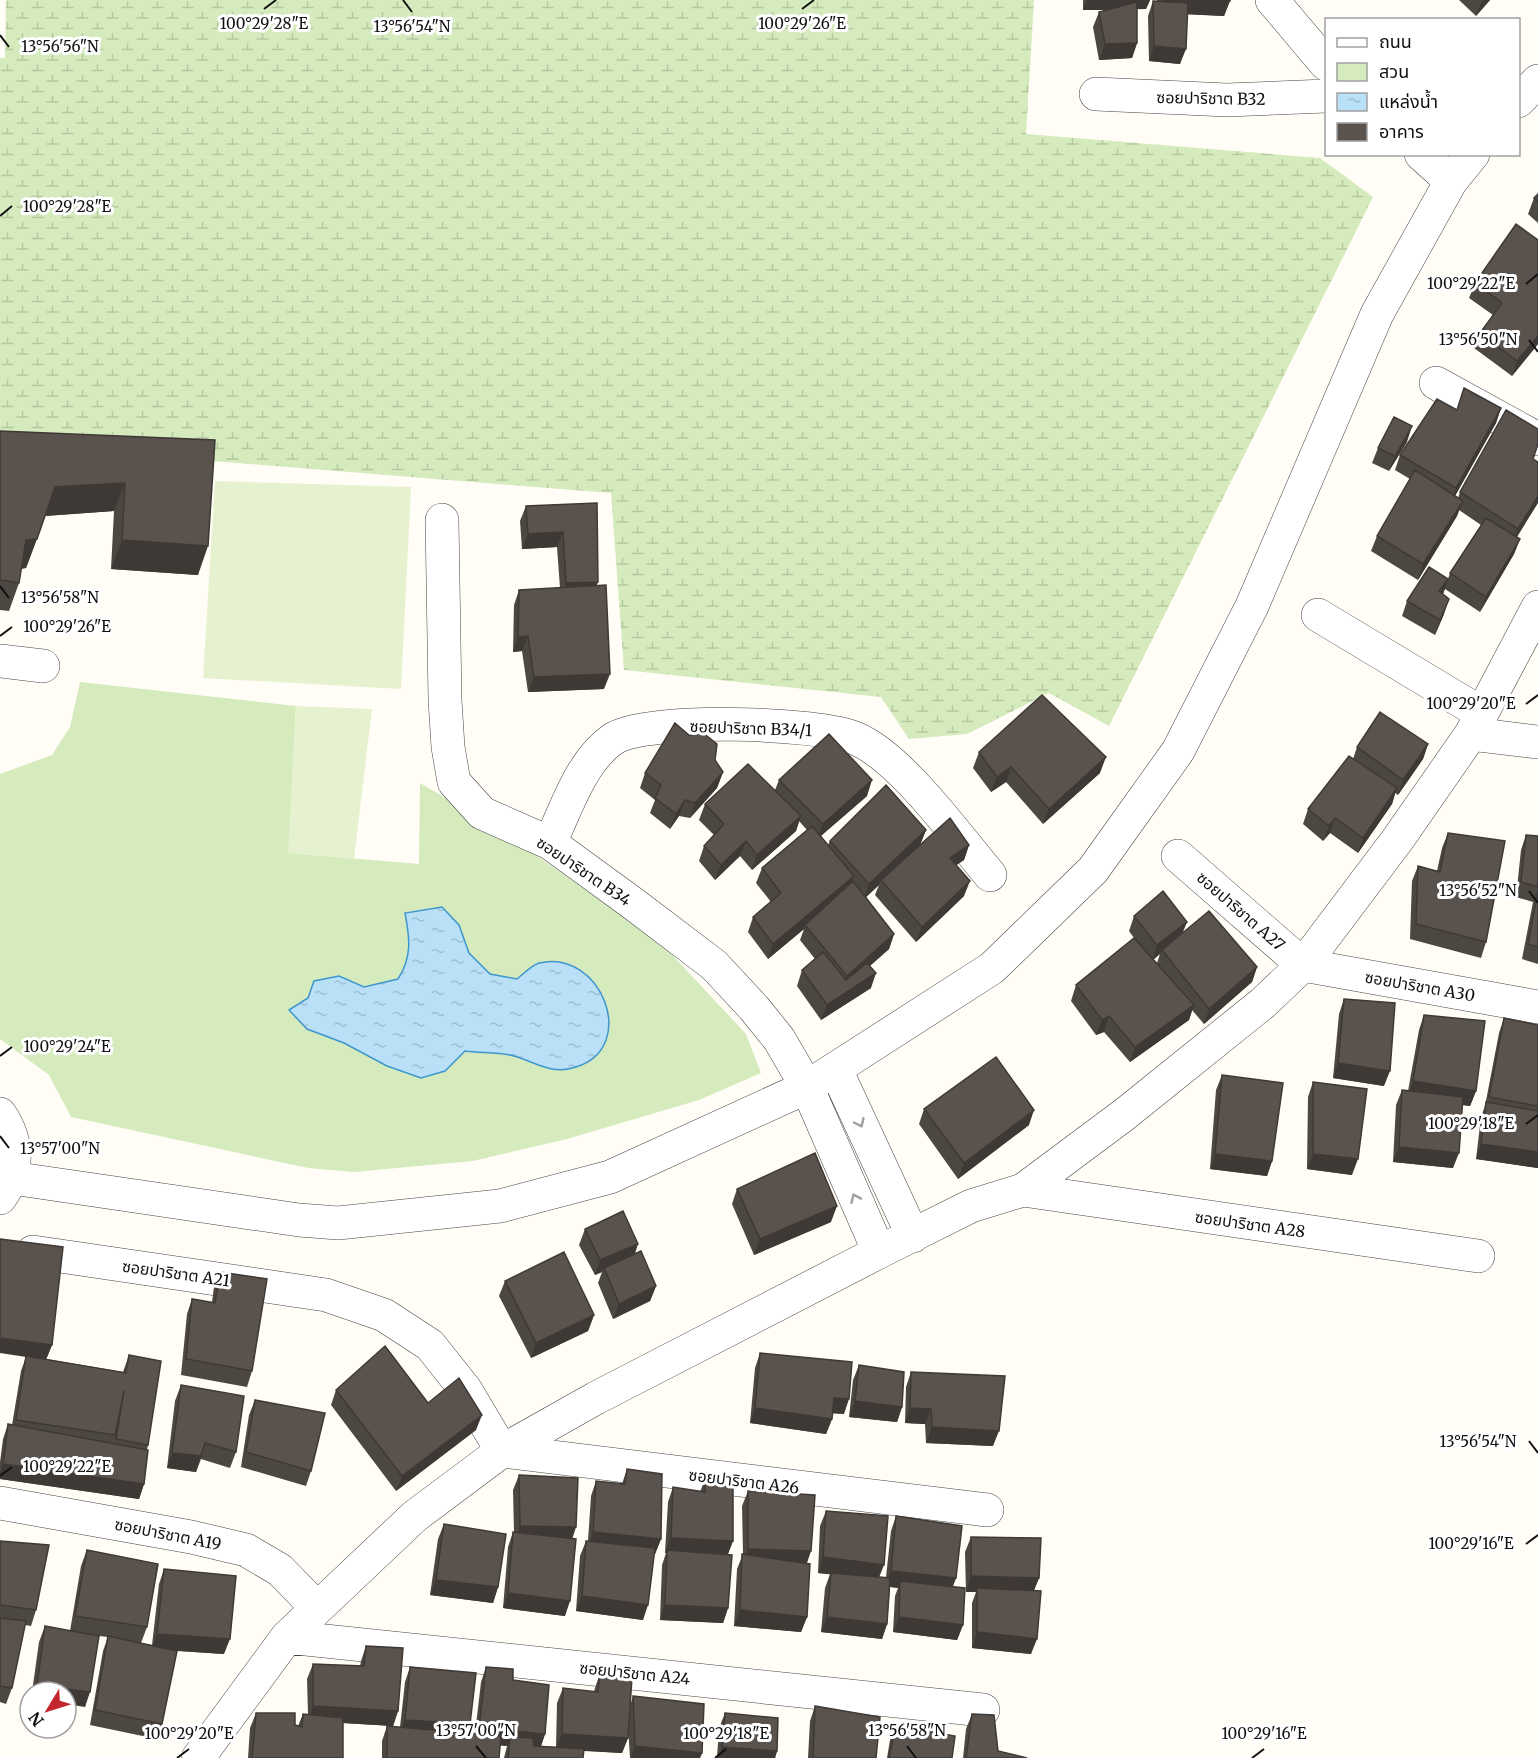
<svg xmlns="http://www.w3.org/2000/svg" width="1538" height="1758" font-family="Merriweather,'Noto Sans Thai',serif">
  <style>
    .wetland { fill: url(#wetland-marsh) }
    .park { fill: #d5ebbd }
    .pitch { fill: #e6f2cf }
    .water { fill: url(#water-ripples); stroke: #3f96cf; stroke-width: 1.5 }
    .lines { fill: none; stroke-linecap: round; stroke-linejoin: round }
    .minor-casing { stroke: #444; stroke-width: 34 }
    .minor { stroke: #fff; stroke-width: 33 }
    .wall { fill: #4d4742; fill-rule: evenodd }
    .shaded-wall { fill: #3f3936 }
    .building { fill: #5a524d; stroke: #3f3936; stroke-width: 1.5 }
    .oneway { stroke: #a0a0a0 }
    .ticks { fill: none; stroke: #111; stroke-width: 2 }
    .labels { text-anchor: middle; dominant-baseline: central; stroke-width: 6; stroke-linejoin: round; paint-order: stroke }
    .street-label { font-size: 16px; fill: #111; stroke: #fff }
    .ticks-label { font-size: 15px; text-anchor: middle; fill: #111; stroke: #fff; stroke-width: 6; stroke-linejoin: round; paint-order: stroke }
  </style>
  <defs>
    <pattern id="wetland-marsh" width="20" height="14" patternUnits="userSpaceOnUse" patternTransform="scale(1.5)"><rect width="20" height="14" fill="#d5ebbd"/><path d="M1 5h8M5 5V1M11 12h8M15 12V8" fill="none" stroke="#b6c8a1"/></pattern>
    <pattern id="water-ripples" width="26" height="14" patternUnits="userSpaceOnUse" patternTransform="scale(1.5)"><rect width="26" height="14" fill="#b9e0f7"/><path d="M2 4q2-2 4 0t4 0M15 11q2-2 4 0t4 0" fill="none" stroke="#9ebfd3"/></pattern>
  </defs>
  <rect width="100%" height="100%" fill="#fffdf5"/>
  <path class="wetland" d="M6,0H1034L1026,134L1320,158L1373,197L1109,726L1049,693L967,734L909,739L881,697L624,670L611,493L0,444V58H5Z"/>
  <path class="park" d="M80,682L296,706L289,853L419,864L420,783L502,831L662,944L746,1034L761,1073L699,1100L567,1139L473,1161L354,1172L308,1168L71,1117L49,1075L0,1039V774L52,755L70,727Z"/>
  <path class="pitch" d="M215,481L411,487L401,689L203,678Z
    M296,706L372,709L354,859L288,853Z"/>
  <path class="water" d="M442,907L459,925L469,953L490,974L517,979C523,974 532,965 539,963C601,948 640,1047 576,1067C550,1076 533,1060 510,1055C496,1052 479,1053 465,1051L445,1071L421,1078L387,1066L344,1043L307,1029L289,1010L308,998L314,981L339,976L364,987L398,979C412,957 410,939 405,913Z"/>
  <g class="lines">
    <g class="minor-casing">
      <path id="minor" d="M1272,0L1326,64
        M1096,94L1227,100L1326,96
        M1518,101L1538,81
        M1421,154L1451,181
        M1436,383L1538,439
        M442,520L445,700L448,747L454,782L482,813L550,843L631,902L714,965L754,1008L779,1039L807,1087L879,1252
        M1318,615L1481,713
        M0,661L43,666
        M1471,734L1538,742
        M550,843C566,809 581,761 613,739C646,717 820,722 857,739C902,759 957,836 990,875
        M1178,856L1303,965L1538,1007
        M836,1070L913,1236
        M0,1114C19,1142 19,1171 0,1198
        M12,1178L299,1220L338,1223L500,1206L610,1177L807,1087L992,968L1093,870L1178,751L1252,606L1377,314L1451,181L1473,154
        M1023,1190L1478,1256
        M33,1252L326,1295L384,1315L430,1345L465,1389L502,1451L987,1510
        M0,1503L191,1537L246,1550L280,1570L317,1608
        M287,1637L983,1710
        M198,1758L287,1637L415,1516L502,1451L596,1398L879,1252L971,1206L1023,1190L1125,1114L1263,1003L1303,965L1398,839L1471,734L1538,607"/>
    </g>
    <use href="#minor" class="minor"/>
  </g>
  <path class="wall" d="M1083,0H1150L1146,9H1137V43L1132,58L1099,60L1093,27L1099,12L1108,10H1083Z
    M1157,0H1230L1224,16L1187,14L1180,64L1149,61L1148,16L1153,1H1157Z
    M1459,0H1490L1476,16Z
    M1538,194V223L1528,214L1534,198Z
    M1516,224L1538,344L1512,376L1474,348L1480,333L1493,315L1469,298L1475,283Z
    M1464,388L1501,408L1496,423L1455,496L1458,498L1460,492L1533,459L1517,537L1520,539L1514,554L1480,612L1445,589L1443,594L1444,614L1435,635L1402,616L1407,601L1448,579L1450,573L1481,525L1459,510L1457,516L1418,580L1371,551L1377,536L1410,479L1395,470L1400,455L1457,410Z
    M0,431L215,440L198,575L111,569L114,511L45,516L26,568L21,569L19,583L9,611L0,610Z
    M1407,442L1389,471L1372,463L1378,448Z
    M597,503L596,586L604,689L528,692L522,651L513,652L514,605L519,590L560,588L557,547L522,549L520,521L526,506Z
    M1428,744L1423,759L1398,795L1395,793L1392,804L1358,853L1330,833L1323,841L1303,824L1308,809L1353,759L1357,747Z
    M979,752L1100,773L1043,824L1006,782L991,792L973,768Z
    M715,760L723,772L717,788L690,818L679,816L670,829L650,813L655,800L640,788L645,773Z
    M779,780L867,796L821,836L828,845L830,841L926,830L920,845H969L964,860L956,865L964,896L916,942L875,895L879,885L866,897L894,934L889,949L870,966L871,988L821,1020L797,986L802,970L815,959L800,940L804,929L768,959L748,932L753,917L771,902L756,883L762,868L807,830L799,821L796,831L752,870L740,856L715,880L699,861L704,846L714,835L699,820L705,804L775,790Z
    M1448,833L1486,942L1481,958L1410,939L1412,881L1418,866L1437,871L1442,848Z
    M1526,835L1538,836V964L1522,959L1533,902L1516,897L1521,850Z
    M1134,916L1183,932L1257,967L1252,982L1204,1024L1192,1010L1189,1020L1130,1062L1104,1032L1096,1035L1071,1001L1076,985L1134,938L1129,931ZM1160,954L1157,963L1153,959Z
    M1344,999L1384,1086L1333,1078L1339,1014Z
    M1424,1015L1476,1091L1470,1106L1462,1105L1453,1168L1393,1162L1396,1105L1402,1090L1408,1091L1419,1030Z
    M1504,1018L1538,1025V1168L1476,1159L1481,1117L1485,1106L1499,1033Z
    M1222,1075L1272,1161L1267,1176L1210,1169L1216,1090Z
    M1313,1082L1352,1175L1307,1169L1308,1097Z
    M924,1109L1029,1125L958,1179L919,1124Z
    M737,1189L831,1222L754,1255L732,1204Z
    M585,1229L635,1253L656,1286L650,1301L613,1319L598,1283L602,1272L595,1275L579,1245Z
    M220,1272L252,1371L247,1387L181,1375L187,1314L192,1299L212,1302L214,1287Z
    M505,1281L594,1315L588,1331L531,1358L499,1296Z
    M52,1345L46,1359L123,1372L129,1355L148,1445L147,1450L144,1484L139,1499L0,1479V1462L3,1439L8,1424L12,1425L21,1371L26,1357Z
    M760,1353L844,1414L832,1413V1419L826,1434L750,1423L755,1368Z
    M859,1365L902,1407L897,1422L849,1417L853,1380Z
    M911,1372L993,1446L926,1443L925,1424L905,1423L906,1387Z
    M181,1385L236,1452L230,1468L201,1459L196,1472L167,1468L175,1401Z
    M336,1390L476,1430L396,1491L331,1405Z
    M255,1400L311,1471L306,1486L241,1467L249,1415Z
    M627,1469L661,1539L655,1554H654L643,1620L576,1611L580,1556L586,1541H588L591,1496L596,1481L622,1484Z
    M519,1475L572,1539L565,1616L503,1608L508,1547L513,1532H514L513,1490Z
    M705,1479L733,1541L728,1554V1608L723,1623L660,1620L662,1565L666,1553H665L668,1502L673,1487L700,1492Z
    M748,1491L807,1564V1617L801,1632L734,1626L737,1569L743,1554L742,1506Z
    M826,1511L879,1577H886L891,1531L896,1516L956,1578L953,1586L963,1625L957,1640L893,1632L895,1596L898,1588L890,1587L887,1624L882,1639L821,1632L825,1588L830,1574L818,1573L820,1526Z
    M444,1524L498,1587L493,1603L430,1595L438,1539Z
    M971,1537L1039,1578L1034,1590L1031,1654L972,1648V1603L976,1592H966L965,1552Z
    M0,1541L36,1610L31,1626L25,1625L12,1688L6,1704L0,1702Z
    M87,1550L147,1627L141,1643L152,1645L159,1584L164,1569L224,1654L177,1651L162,1724L157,1739L90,1725L103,1651L108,1637L99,1636L85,1707L66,1692H32L39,1642L45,1626L70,1631L81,1566Z
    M366,1646L398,1711L393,1726L343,1723V1758H248L250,1728L256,1713L298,1726L303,1714H308L307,1679L313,1664L360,1666L361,1661Z
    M410,1667L466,1733L475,1734L481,1682L486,1667L513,1680L545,1734L541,1746L556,1747L557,1703L563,1688L594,1692L595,1688L600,1673L630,1706L633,1696L702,1753L700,1758H630L628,1726V1738L622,1753L584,1751L583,1758H504L507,1746L500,1745L499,1758H382V1741L387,1726L400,1727L405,1682Z
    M815,1706L876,1758H808L810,1721Z
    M725,1713L777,1751L775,1758H717L719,1728Z
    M972,1714L998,1751L1027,1758H963L966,1729Z
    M896,1725L952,1758H887L890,1740Z"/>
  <path class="shaded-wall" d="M1087,0H1150L1146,9L1083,10Z
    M1163,0H1206L1230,1L1224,16L1158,13Z
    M1482,0H1490L1476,16Z
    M1137,43L1132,58L1099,60L1105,44Z
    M1154,46L1186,49L1180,64L1149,61Z
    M1538,336V344L1512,376L1517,361Z
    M1501,408L1496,423L1451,503L1456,488Z
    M1412,426L1407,442L1389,471L1395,456Z
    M125,483L114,511L44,516L55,487Z
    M1538,496V503L1512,545L1518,529Z
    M1463,501L1457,516L1418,580L1423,564Z
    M563,532L557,547L522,549L528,534Z
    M37,539L26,568L15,569L26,540Z
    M1520,539L1514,554L1480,612L1486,597Z
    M122,540L208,546L198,575L111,569Z
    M1448,579L1443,594L1439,591Z
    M598,582L592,597L561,598L566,583Z
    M1449,599L1444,614L1435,635L1440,620Z
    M528,636L522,651L513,652L518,637Z
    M610,674L604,689L528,692L534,677Z
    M1428,744L1423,759L1398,795L1403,780Z
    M1106,757L1100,773L1043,824L1049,809Z
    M1011,767L1006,782L991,792L997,777Z
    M723,772L717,788L690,818L695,803Z
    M872,780L867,796L817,839L823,824Z
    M1397,788L1392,804L1358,853L1363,838Z
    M685,800L679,816L670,829L676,814Z
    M801,816L796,831L752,870L757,855Z
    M1335,818L1330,833L1323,841L1329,826Z
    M926,830L920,845L881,880L879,885L864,899L869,884Z
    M746,841L740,856L715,880L721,865Z
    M969,845L964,860L945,873L950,858Z
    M854,876L849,891L805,925L804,929L768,959L773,944Z
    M970,881L964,896L916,942L922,927Z
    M1187,922L1181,937L1162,950L1160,954L1152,961L1157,945Z
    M894,934L889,949L841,991L847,976Z
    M1257,967L1252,982L1204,1024L1209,1009Z
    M876,973L871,988L821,1020L827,1005Z
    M1194,1005L1189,1020L1130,1062L1135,1047Z
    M1109,1016L1104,1032L1096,1035L1102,1020Z
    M1338,1063L1390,1071L1384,1086L1333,1078Z
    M1413,1081L1476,1091L1470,1106L1408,1097Z
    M1034,1110L1029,1125L958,1179L964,1163Z
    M1481,1144L1538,1152V1168L1476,1159Z
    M1399,1147L1459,1153L1453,1168L1393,1162Z
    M1215,1154L1272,1161L1267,1176L1210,1169Z
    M1313,1154L1358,1159L1352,1175L1307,1169Z
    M837,1206L831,1222L754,1255L760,1239Z
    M638,1244L633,1260L604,1268L602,1272L595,1275L600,1260Z
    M656,1286L650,1301L613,1319L619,1304Z
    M594,1315L588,1331L531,1358L536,1343Z
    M0,1338L52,1345L46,1360L0,1353Z
    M834,1398L849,1399L844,1414L828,1413Z
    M855,1401L902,1407L897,1422L849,1417Z
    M755,1408L832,1419L826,1434L750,1423Z
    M910,1408L931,1409L925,1424L905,1423Z
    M482,1415L476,1430L396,1491L402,1476Z
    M932,1427L999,1431L993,1446L926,1443Z
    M172,1453L201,1456L196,1472L167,1468Z
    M3,1464L144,1484L139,1499L0,1479V1473Z
    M520,1526L576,1527L571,1543L514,1541Z
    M593,1532L661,1539L655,1554L588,1548Z
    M671,1538L733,1541L727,1556L667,1550L666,1553H665Z
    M748,1549L811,1551L806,1566L743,1564Z
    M823,1557L884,1565L878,1580L818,1573Z
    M891,1571L956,1578L950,1593L900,1581L898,1588L885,1586Z
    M971,1576L1039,1578L1033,1593L977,1588L976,1592H966Z
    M436,1580L498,1587L493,1603L430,1595Z
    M508,1593L570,1601L565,1616L503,1608Z
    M582,1596L648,1605L643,1620L576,1611Z
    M665,1605L728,1608L723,1623L660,1620Z
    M740,1610L807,1617L801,1632L734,1626Z
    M827,1617L887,1624L882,1639L821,1632Z
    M899,1617L963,1625L957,1640L893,1632Z
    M977,1632L1037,1639L1031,1654L972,1648Z
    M157,1634L230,1639L224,1654L152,1649Z
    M37,1685L90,1692L85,1707L66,1704V1692H34Z
    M313,1706L398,1711L393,1726L308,1721Z
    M405,1720L470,1724L464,1739L399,1735Z
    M479,1728L545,1734L540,1749L510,1737L507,1746L474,1743Z
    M562,1734L628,1738L622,1753L556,1749Z
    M635,1746L702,1753L700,1758H631Z
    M722,1747L777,1751L775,1758H718Z"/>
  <path class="building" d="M1206,0H1230V1Z
    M1153,1L1188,3L1186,49L1154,46Z
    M1137,2V43L1105,44L1099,12Z
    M1538,194V202L1534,198Z
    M1516,224L1538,240V336L1517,361L1480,333L1502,303L1475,283Z
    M1464,388L1501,408L1456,488L1400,455L1437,399L1457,410Z
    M1506,410L1538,429V444L1533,459L1538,462V496L1518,529L1460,492Z
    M1394,417L1412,426L1395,456L1378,448Z
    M0,431L215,440L208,546L122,540L125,483L55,487L37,539L26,540L19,583L0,580Z
    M1415,470L1463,501L1423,564L1377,536Z
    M597,503L598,582L566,583L563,532L528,534L526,506Z
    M1486,518L1520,539L1486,597L1450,573Z
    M1429,567L1448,579L1439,591L1449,599L1440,620L1407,601Z
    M606,585L610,674L534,677L528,636L518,637L519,590Z
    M1042,695L1106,757L1049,809L1011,767L997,777L979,752Z
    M1380,712L1428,744L1403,780L1357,747Z
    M675,723L690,736L697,728L717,744L715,760L723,772L695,803L685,800L676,814L655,798L661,785L645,773Z
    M829,734L872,780L823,824L779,780Z
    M1349,756L1397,788L1363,838L1335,818L1329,826L1308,809Z
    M748,764L801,816L757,855L746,841L721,865L704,846L724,824L705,804Z
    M886,785L926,830L869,884L830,841Z
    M950,818L969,845L950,858L970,881L922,927L881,880Z
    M812,826L854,876L773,944L753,917L781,893L762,868Z
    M1448,833L1505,841L1486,942L1416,924L1418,866L1440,872Z
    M1526,835L1538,836V887L1521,882Z
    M853,881L894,934L847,976L805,925Z
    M1538,890V947L1528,944Z
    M1163,891L1187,922L1157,945L1134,916Z
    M1209,911L1257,967L1209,1009L1162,950Z
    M1134,938L1194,1005L1135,1047L1109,1016L1102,1020L1076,985Z
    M823,952L846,980L867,963L876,973L827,1005L802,970Z
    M1344,999L1395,1003L1390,1071L1338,1063Z
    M1424,1015L1485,1021L1476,1091L1413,1081Z
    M1504,1018L1538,1025V1106L1489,1097Z
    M996,1057L1034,1110L964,1163L924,1109Z
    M1222,1075L1283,1083L1272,1161L1215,1154Z
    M1313,1082L1367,1089L1358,1159L1313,1154Z
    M1402,1090L1463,1097L1459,1153L1399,1147Z
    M1486,1102L1538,1111V1152L1481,1144Z
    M815,1153L837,1206L760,1239L737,1189Z
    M623,1211L638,1244L600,1260L585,1229Z
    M0,1239L63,1247L52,1345L0,1338Z
    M641,1251L656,1286L619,1304L604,1268Z
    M564,1252L594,1315L536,1343L505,1281Z
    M220,1272L267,1279L252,1371L186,1359L192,1299L215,1303Z
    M385,1346L428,1403L459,1378L482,1415L402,1476L336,1390Z
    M760,1353L852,1362L849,1399L834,1398L832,1419L755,1408Z
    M129,1355L161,1361L148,1445L116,1439L124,1391L115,1435L16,1420L26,1356L126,1373Z
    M859,1365L904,1372L902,1407L855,1401Z
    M911,1372L1005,1376L999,1431L932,1427L931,1409L910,1408Z
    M181,1385L244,1396L236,1452L205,1443L201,1456L172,1453Z
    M255,1400L325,1413L311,1471L246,1452Z
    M8,1424L148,1450L144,1484L3,1464Z
    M627,1469L662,1474L661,1539L593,1532L596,1481L625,1484Z
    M519,1475L578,1478L576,1527L520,1526Z
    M705,1479H733V1541L671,1538L673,1487L705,1492Z
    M748,1491L815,1495L811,1551L748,1549Z
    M826,1511L888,1516L884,1565L823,1557Z
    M896,1516L962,1526L956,1578L891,1571Z
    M444,1524L506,1534L498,1587L436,1580Z
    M513,1532L576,1539L570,1601L508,1593Z
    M971,1537L1041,1538L1039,1578L971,1576Z
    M0,1541L49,1545L36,1610L0,1605Z
    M586,1541L655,1548L648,1605L582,1596Z
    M87,1550L158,1564L147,1627L75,1616Z
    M667,1550L732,1555L728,1608L665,1605Z
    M742,1554L810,1564L807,1617L740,1610Z
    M164,1569L236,1576L230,1639L157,1634Z
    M831,1573L890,1578L887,1624L827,1617Z
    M900,1581L965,1588L963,1625L899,1617Z
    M977,1588L1041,1591L1037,1639L977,1632Z
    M0,1618L26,1621L12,1688L0,1686Z
    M45,1626L99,1636L90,1692L37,1685Z
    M108,1636L177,1651L162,1724L95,1710Z
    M366,1646L403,1648L398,1711L313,1706V1664L364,1666Z
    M410,1667L476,1673L470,1724L405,1720Z
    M486,1667L513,1669V1680L549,1685L545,1734L479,1728Z
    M600,1673L632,1677L628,1738L562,1734L563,1688L598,1692Z
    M633,1696L704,1704L702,1753L635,1746Z
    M815,1706L880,1717L876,1758H813Z
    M256,1713H295V1725L302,1727L303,1714L343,1718V1758H252Z
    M725,1713L778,1718L777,1751L722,1747Z
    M972,1714L994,1715L998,1751L1027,1758H966Z
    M896,1725L955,1736L952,1758H889Z
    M387,1726L501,1736L499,1758H387Z
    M510,1737L533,1738L534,1746L584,1749L583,1758H508Z"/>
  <defs><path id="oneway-chevron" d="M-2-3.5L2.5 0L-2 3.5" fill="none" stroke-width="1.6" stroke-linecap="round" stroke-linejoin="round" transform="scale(1.5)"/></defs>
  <g class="oneway">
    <use href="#oneway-chevron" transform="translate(860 1123) rotate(65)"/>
    <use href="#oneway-chevron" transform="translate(855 1198) rotate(-114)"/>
  </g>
  <path class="ticks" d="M403,0L412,12M264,9L276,0M802,9L814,0M0,35L9,47M0,216L12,206M1526,284L1538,274M1529,340L1538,352M0,586L9,598M0,636L12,627M1526,704L1538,695M1529,891L1538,903M0,1056L12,1047M1526,1124L1538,1115M0,1136L9,1148M1529,1441L1538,1453M0,1476L12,1467M1526,1544L1538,1535M476,1746L486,1758M907,1746L916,1758M177,1758L189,1749M715,1758L726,1749M1252,1758L1264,1749"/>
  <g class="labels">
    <g class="street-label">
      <text transform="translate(1211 98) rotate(1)">ซอยปาริชาต B32</text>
      <text transform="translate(751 728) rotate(2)">ซอยปาริชาต B34/1</text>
      <text transform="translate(584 871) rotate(34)">ซอยปาริชาต B34</text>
      <text transform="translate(1241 911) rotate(41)">ซอยปาริชาต A27</text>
      <text transform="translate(1420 986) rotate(10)">ซอยปาริชาต A30</text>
      <text transform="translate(1250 1224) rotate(8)">ซอยปาริชาต A28</text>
      <text transform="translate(176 1273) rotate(8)">ซอยปาริชาต A21</text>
      <text transform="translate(744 1481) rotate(7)">ซอยปาริชาต A26</text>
      <text transform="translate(168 1534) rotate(11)">ซอยปาริชาต A19</text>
      <text transform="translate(635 1673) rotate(6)">ซอยปาริชาต A24</text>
    </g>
  </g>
  <g class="ticks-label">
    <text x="264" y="29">100°29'28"E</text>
    <text x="802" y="29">100°29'26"E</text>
    <text x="412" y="32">13°56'54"N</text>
    <text x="60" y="52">13°56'56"N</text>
    <text x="67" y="212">100°29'28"E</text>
    <text x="1471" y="289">100°29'22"E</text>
    <text x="1478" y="345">13°56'50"N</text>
    <text x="60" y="603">13°56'58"N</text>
    <text x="67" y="632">100°29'26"E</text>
    <text x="1471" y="709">100°29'20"E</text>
    <text x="1478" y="896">13°56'52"N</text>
    <text x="67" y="1052">100°29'24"E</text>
    <text x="1471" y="1129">100°29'18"E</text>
    <text x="60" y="1154">13°57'00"N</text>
    <text x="1478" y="1447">13°56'54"N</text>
    <text x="67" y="1472">100°29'22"E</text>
    <text x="1471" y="1549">100°29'16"E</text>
    <text x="476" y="1736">13°57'00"N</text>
    <text x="907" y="1736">13°56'58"N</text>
    <text x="189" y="1739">100°29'20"E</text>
    <text x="726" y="1739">100°29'18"E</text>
    <text x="1264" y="1739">100°29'16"E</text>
  </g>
  <rect x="1325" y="18" width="195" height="138" fill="#ffffff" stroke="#a0a0a0" stroke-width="1.5"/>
  <rect x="1337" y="38" width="30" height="9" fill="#ffffff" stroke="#a0a0a0" stroke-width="1.5"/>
  <text x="1379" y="48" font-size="18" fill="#111111">ถนน</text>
  <rect x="1337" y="63" width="30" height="18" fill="#d5ebbd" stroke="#a0a0a0" stroke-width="1.5"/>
  <text x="1379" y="78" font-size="18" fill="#111111">สวน</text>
  <rect x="1337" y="93" width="30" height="18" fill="url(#water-ripples)" stroke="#a0a0a0" stroke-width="1.5"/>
  <text x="1379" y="108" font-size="18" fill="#111111">แหล่งน้ำ</text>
  <rect x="1337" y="123" width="30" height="18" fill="#5a524d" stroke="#a0a0a0" stroke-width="1.5"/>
  <text x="1379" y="138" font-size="18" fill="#111111">อาคาร</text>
  <g transform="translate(48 1710) rotate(232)"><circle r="28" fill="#ffffff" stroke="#a0a0a0" stroke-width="1.5"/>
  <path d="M0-4.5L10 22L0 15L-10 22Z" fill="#c4262e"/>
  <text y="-9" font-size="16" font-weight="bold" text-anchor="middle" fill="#111111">N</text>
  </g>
</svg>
